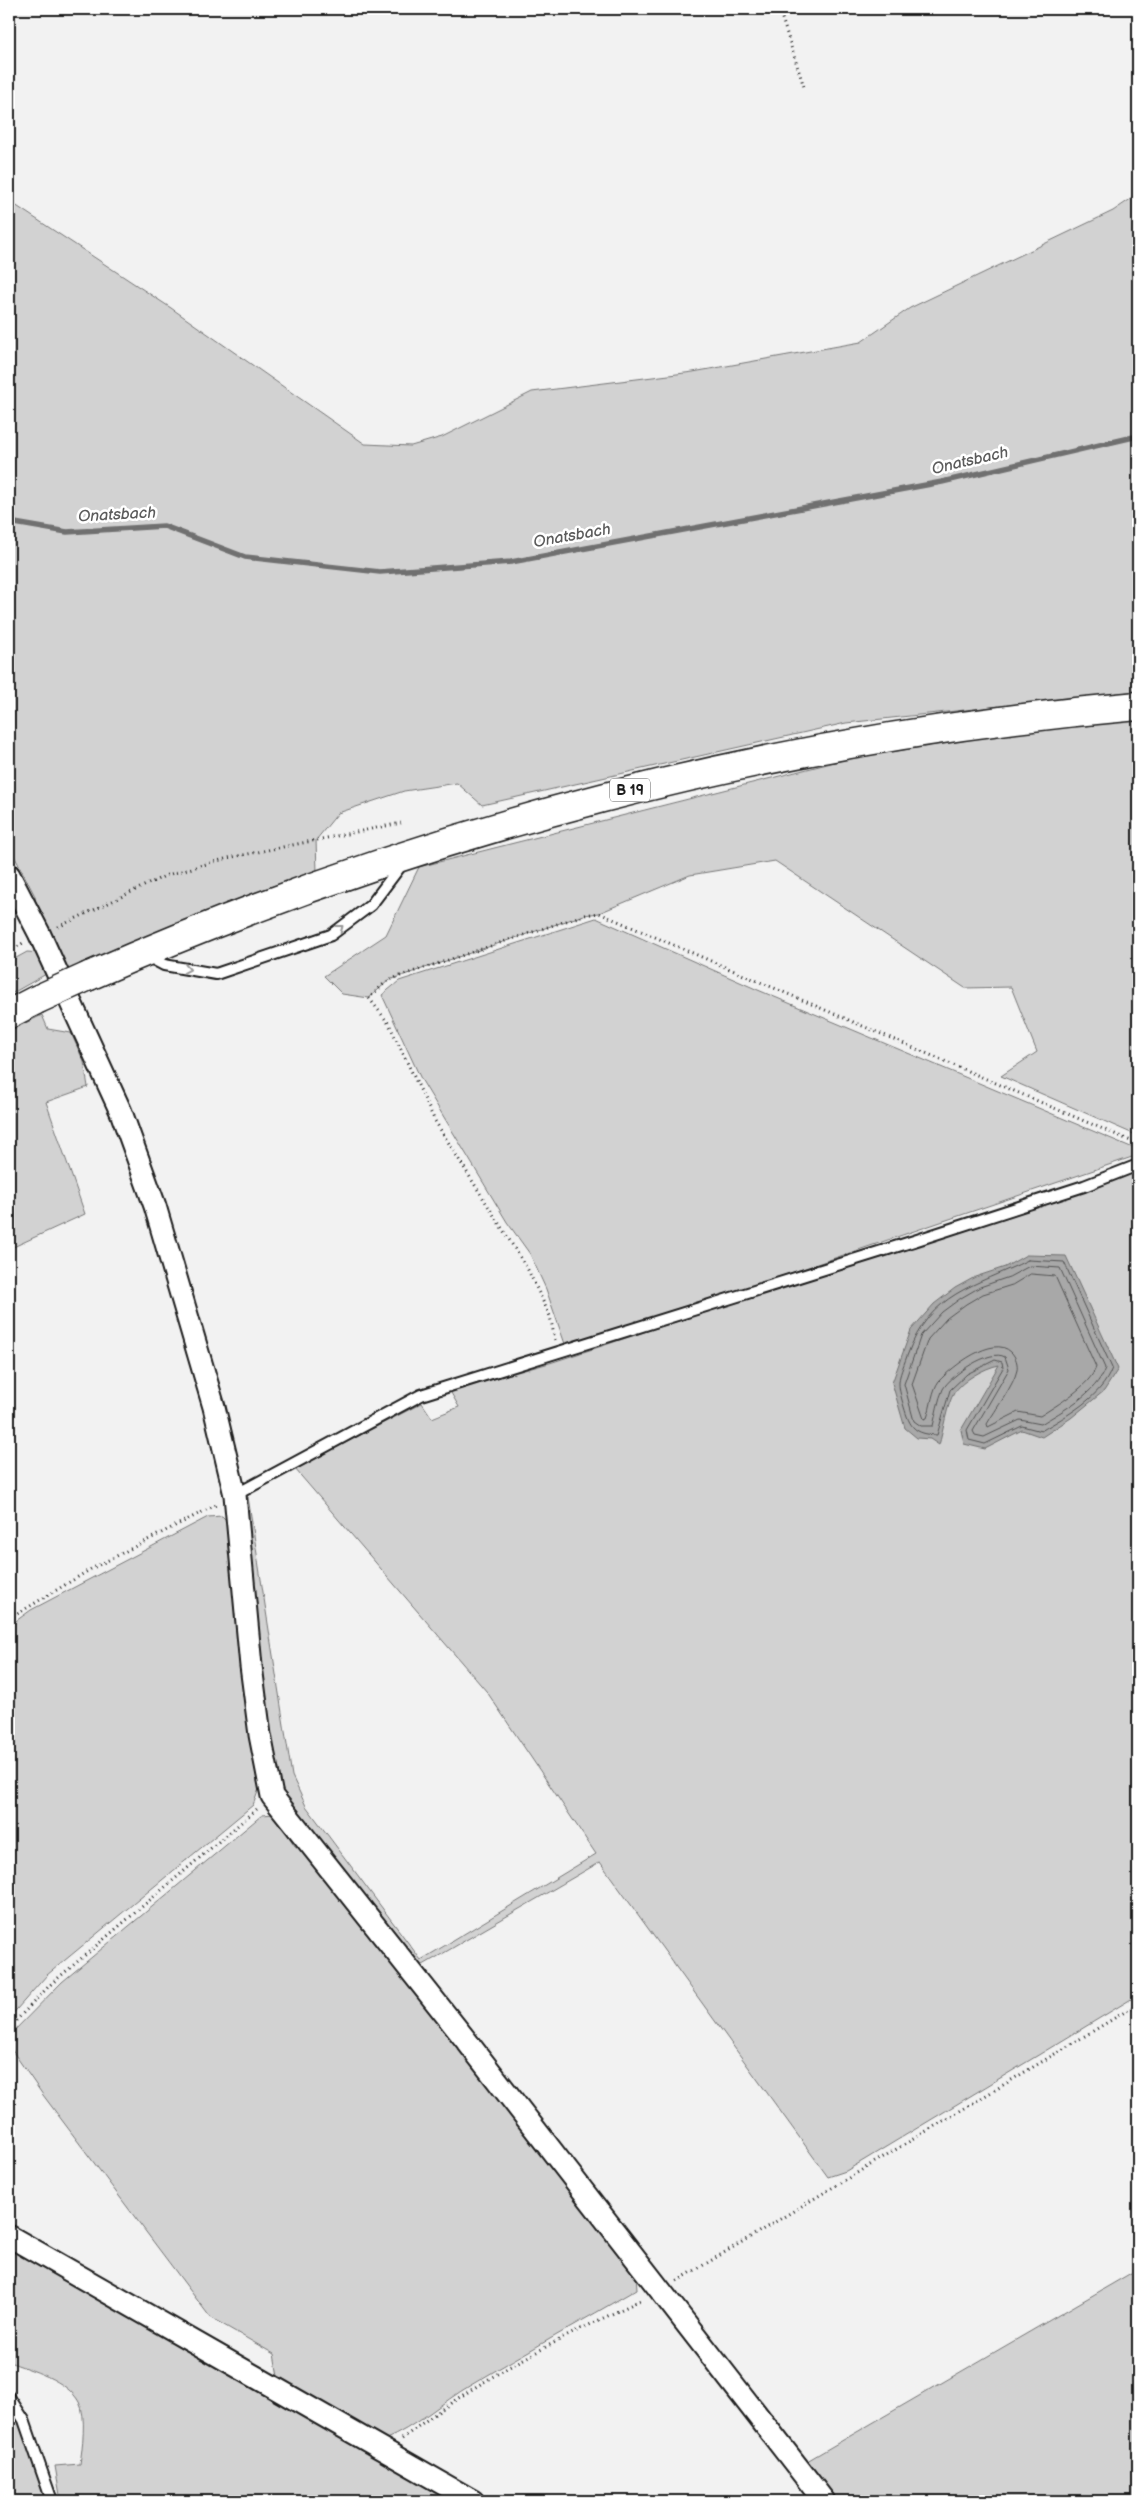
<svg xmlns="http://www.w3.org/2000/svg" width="1147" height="2510" font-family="'Balsamiq Sans',sans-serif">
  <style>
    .green { fill: #d2d2d2; stroke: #777 }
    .water { fill: #a8a8a8; stroke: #707070 }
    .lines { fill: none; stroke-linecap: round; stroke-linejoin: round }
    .shore { stroke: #545454; stroke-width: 1 }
    .stream { stroke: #707070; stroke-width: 5.5 }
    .lane-casing { stroke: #1c1c1c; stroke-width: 14 }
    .street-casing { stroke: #1c1c1c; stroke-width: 25 }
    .primary-casing { stroke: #1c1c1c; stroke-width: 31 }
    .path { stroke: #1c1c1c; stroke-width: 3; stroke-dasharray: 1 4; stroke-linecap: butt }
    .lane { stroke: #fff; stroke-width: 10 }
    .street { stroke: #fff; stroke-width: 21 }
    .primary { stroke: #fff; stroke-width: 28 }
    .primary-bridge-casing { stroke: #1c1c1c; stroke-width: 31; stroke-linecap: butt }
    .primary-bridge { stroke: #fff; stroke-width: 28 }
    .oneway { stroke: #999 }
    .labels { text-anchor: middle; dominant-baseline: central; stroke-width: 5; stroke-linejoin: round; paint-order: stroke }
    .shield { fill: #fff; stroke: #606060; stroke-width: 1 }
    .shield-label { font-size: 14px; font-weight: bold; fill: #1c1c1c }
    .water-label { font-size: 16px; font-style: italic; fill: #5b5b5b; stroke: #fff }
  </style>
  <rect width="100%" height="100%" fill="#f2f2f2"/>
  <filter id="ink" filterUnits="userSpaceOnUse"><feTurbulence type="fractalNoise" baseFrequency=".02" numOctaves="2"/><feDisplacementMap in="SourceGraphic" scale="10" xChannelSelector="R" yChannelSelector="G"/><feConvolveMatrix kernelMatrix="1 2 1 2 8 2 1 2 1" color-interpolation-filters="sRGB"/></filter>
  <g filter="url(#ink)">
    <path class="green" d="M1138,194V691L846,723L482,805L457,783L404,791L338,813L316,840L317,872L137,940L61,975L39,933L35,896L9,846V201L171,308L365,444L411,446L442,437L532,392L693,372L861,342L910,308L1113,211Z
      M1138,719V1136L1001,1076L1037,1052L1011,987L965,988L775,861L690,875L599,913L584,915L389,980L369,998L342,994L324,976L386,935L419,867L851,758L1032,730Z
      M596,918L758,990L1138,1150V1155L767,1281L565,1344L546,1289L530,1254L507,1222L421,1079L382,995L399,981Z
      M27,952L41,953L48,973L9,995V962Z
      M42,1015L48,1029L71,1033L84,1062L88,1087L46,1102L85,1214L9,1249V1031Z
      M1138,1170V1995L846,2171L828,2177L600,1862L418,1968L290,1805L274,1772L243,1511L248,1497L292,1776L306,1806L421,1960L596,1854L487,1692L295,1469L422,1403L432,1418L459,1407L450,1391L553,1362Z
      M222,1516L231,1525L262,1781L253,1805L47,1975L9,2018V1626L31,1610L208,1517Z
      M274,1814L295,1846L312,1855L636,2274L637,2289C582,2321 526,2352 471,2385C442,2402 414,2428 384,2440L279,2382L274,2354L210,2317L43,2095L9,2046V2036L62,1982L262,1815Z
      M9,2241L461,2501H61L55,2466L80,2464C82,2449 87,2416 79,2402C67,2380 31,2370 9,2362Z
      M1138,2269V2501H838L807,2461Z
      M9,2404L25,2432L46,2501H9Z"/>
    <path class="water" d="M1026,1255L1066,1256L1118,1369L1104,1391L1071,1418L1042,1437L1022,1430L985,1449L964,1444L961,1430L999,1365C984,1368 963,1380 954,1393C947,1404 943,1432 939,1445L930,1439L917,1438L905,1428L892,1383L911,1330L934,1304L955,1288L975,1277L1005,1267Z"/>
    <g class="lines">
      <path class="shore" d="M1028,1260L1064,1262L1112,1368C1102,1397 1066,1416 1041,1431L1022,1426L985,1444L969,1440L967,1430L1003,1368L1002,1362L995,1360L967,1374L950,1390L937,1435C914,1434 910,1427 904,1407C896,1380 898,1381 907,1356C930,1292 974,1287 1028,1260Z
        M1030,1266L1060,1268L1105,1368C1097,1393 1062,1411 1041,1424L1020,1420L984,1437L975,1435L973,1431L1009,1369L1005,1357C990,1348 951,1375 943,1389C938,1400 936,1414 933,1426H921L914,1421L904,1384L921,1335L942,1312L961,1298L980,1287L1009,1277Z
        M1031,1274L1055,1276L1096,1367C1090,1386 1057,1405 1040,1416L1018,1412L988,1427L987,1424C995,1410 1014,1385 1017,1370C1018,1364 1016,1357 1011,1352C993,1334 952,1367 939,1381C932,1390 931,1407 927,1418L924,1419L912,1384L928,1339L947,1318L966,1304L983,1294L1012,1285Z"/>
      <path class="stream" d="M9,522L67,532L164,526L245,557L380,572L511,562L942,482L1138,436"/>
      <g class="lane-casing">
        <path id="lane" d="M147,956L164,965L216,974L331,935L371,905L402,864
          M235,1495L421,1395L914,1241L1084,1186L1138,1165
          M9,2397L24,2420L52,2501"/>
      </g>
      <g class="street-casing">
        <path id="street" d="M9,875L39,933L121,1112L155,1206L214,1407L235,1495L251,1666L260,1735L272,1796L465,2039L824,2501
          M9,2236L473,2501"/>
      </g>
      <g class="primary-casing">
        <path id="primary" d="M89,976C422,830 776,737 1138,706
          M9,1014L36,1000"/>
      </g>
      <path class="path" d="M779,9L805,90
        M58,927L167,875L228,858L401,823
        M9,952L23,943
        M555,1340L550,1316L528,1270L435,1121L389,1024L369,998L388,980L584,915L599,913L1138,1144
        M9,1619L91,1569L216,1505
        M9,2028L50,1985L257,1809
        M677,2281L1138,2004
        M402,2439C475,2380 559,2339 643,2299"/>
      <use href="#lane" class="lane"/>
      <use href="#street" class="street"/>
      <use href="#primary" class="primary"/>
      <g class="primary-bridge-casing">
        <path id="primary-bridge" d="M36,1000L89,976"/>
      </g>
      <use href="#primary-bridge" class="primary-bridge"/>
    </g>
    <defs><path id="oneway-chevron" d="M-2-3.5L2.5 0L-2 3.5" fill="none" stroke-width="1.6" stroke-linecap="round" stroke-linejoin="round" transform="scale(1.25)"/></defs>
    <g class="oneway">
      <use href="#oneway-chevron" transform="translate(340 928) rotate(-37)"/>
      <use href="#oneway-chevron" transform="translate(187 969) rotate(10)"/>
    </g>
  </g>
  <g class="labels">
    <rect class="shield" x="610" y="778.5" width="40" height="23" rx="4"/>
    <g class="shield-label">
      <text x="630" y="790">B 19</text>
    </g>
    <g class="water-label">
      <text transform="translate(970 461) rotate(-13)">Onatsbach</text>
      <text transform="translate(117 515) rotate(-3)">Onatsbach</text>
      <text transform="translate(572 536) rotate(-10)">Onatsbach</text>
    </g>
  </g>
  <rect width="1147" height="2510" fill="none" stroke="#fff" stroke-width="30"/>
  <rect x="15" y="15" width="1117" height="2480" fill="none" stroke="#1c1c1c" stroke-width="2" filter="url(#ink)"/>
</svg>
